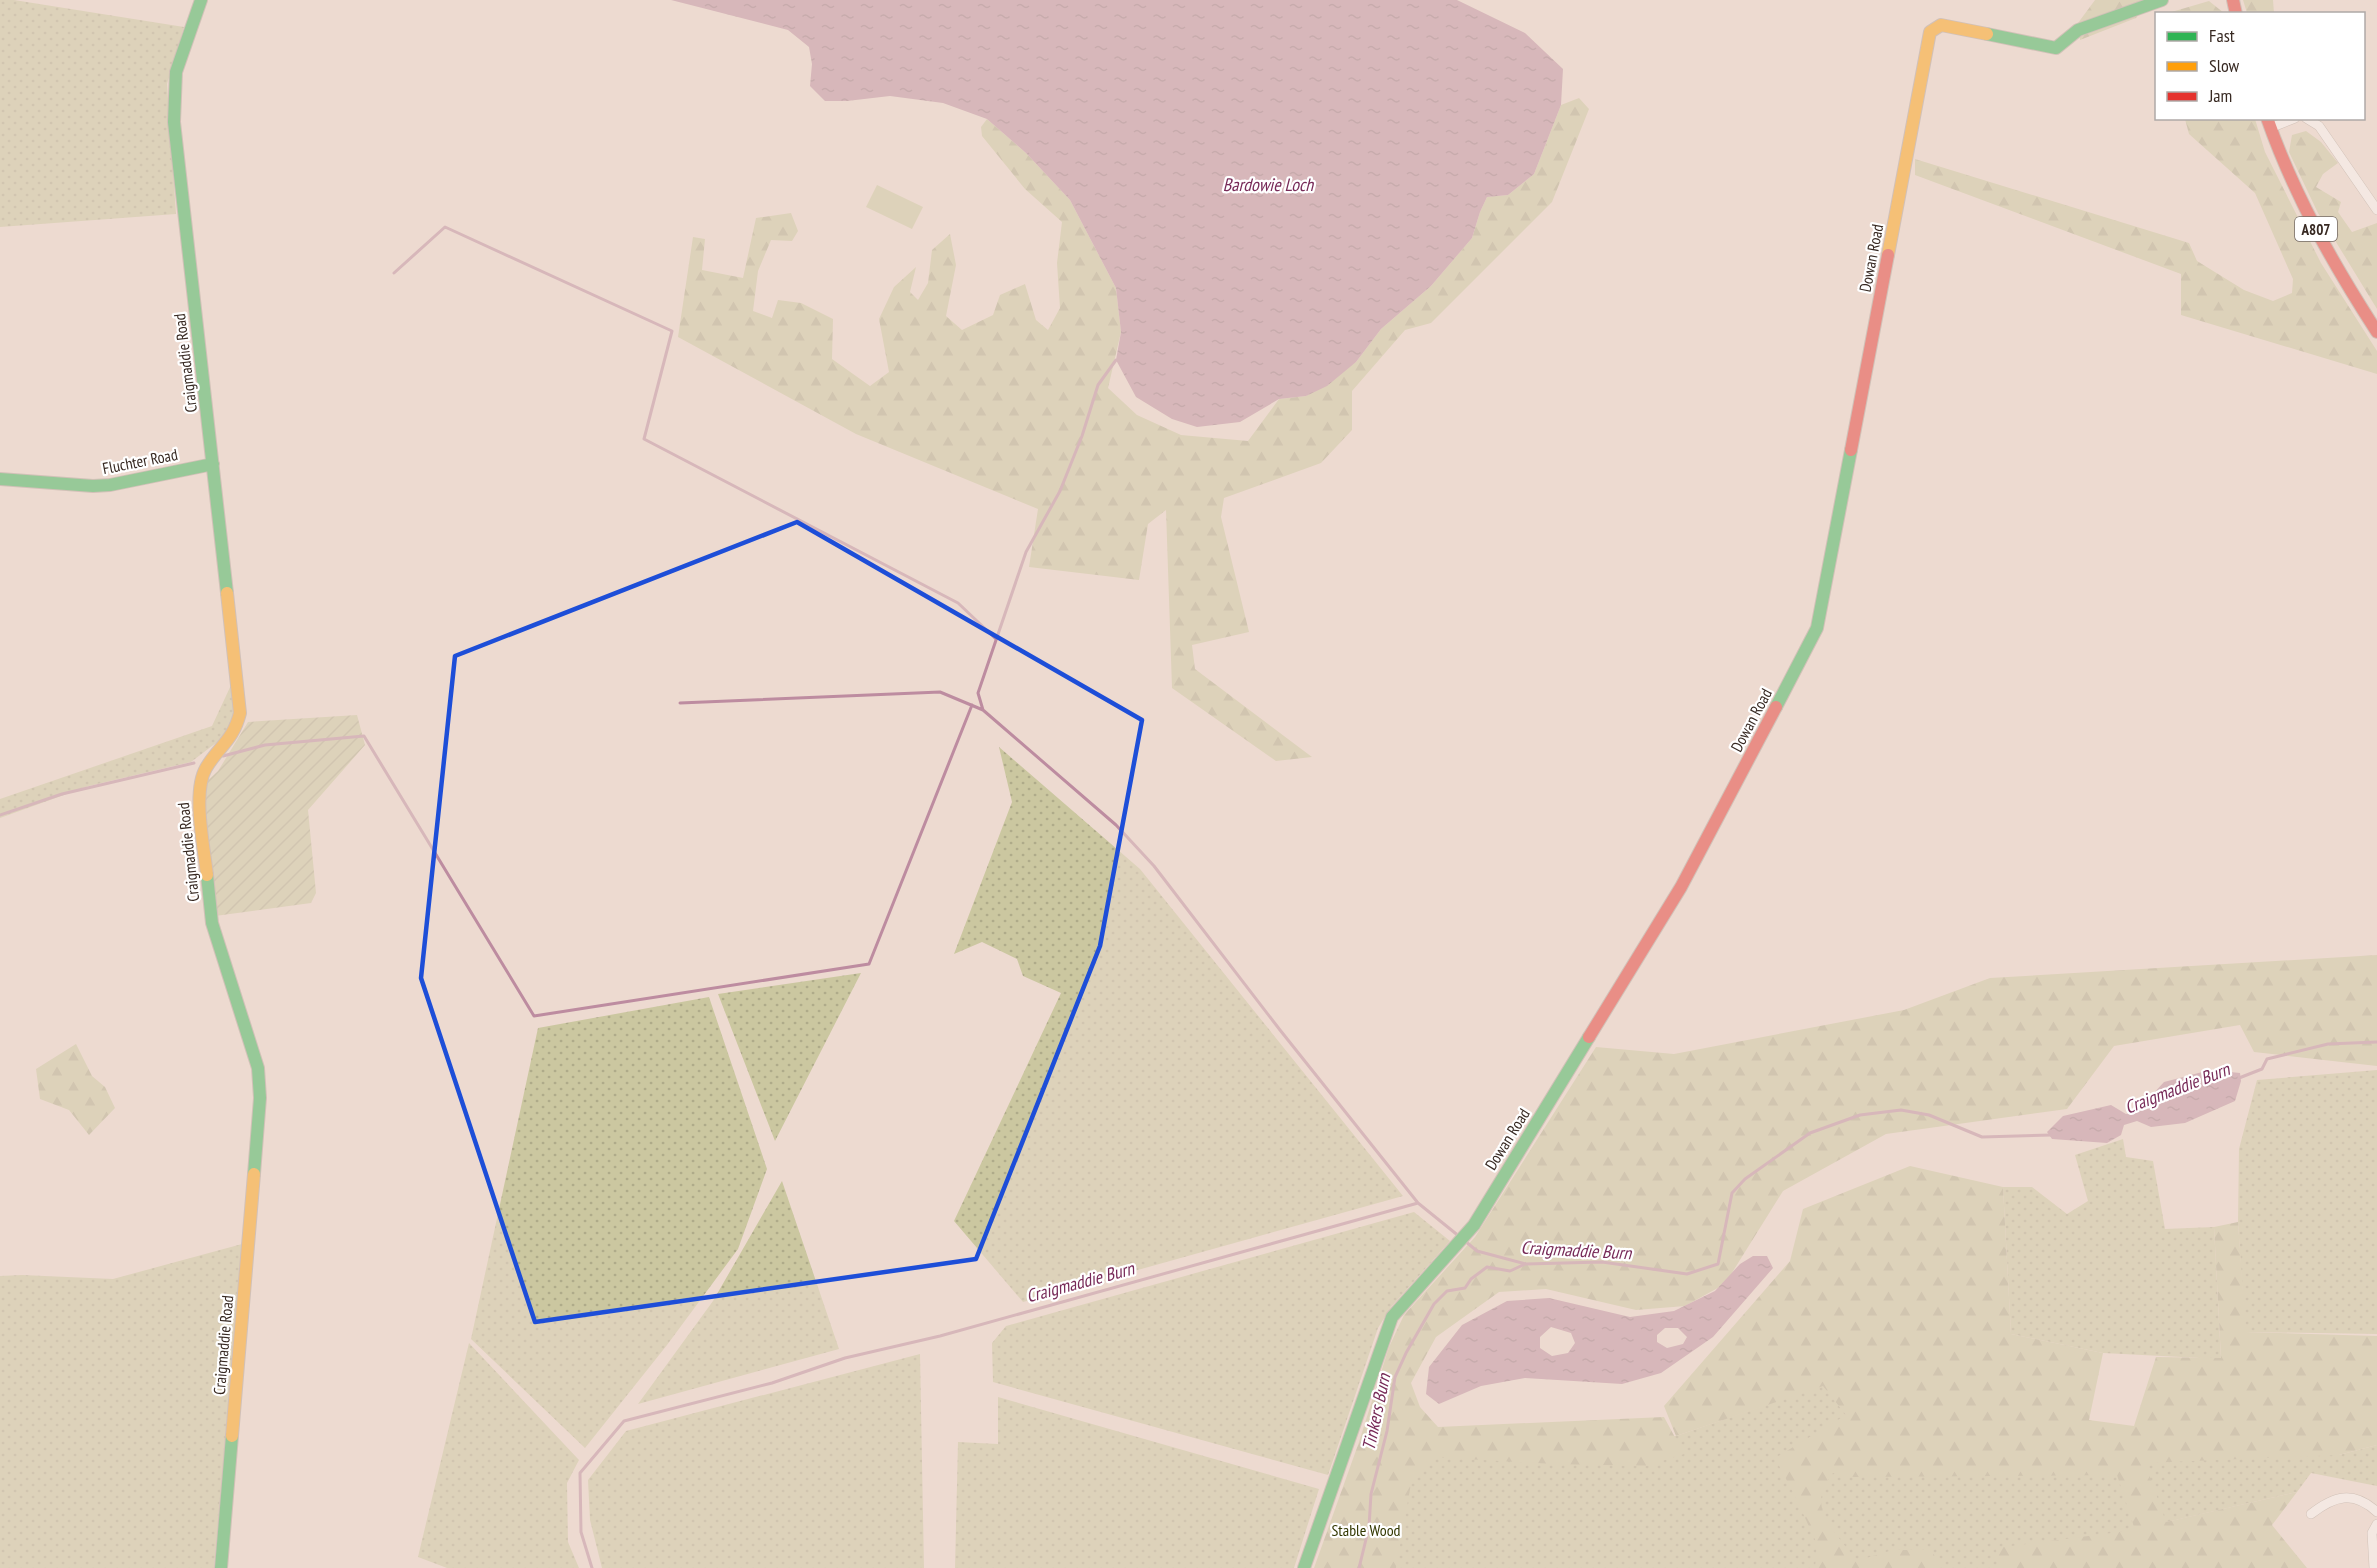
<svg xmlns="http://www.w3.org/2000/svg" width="2377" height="1568" font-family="'PT Sans Narrow',sans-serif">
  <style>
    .grass { fill: url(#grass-dots) }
    .forest { fill: url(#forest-firs) }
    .garden { fill: url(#garden-furrows) }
    .pitch { fill: #cbc7a0 }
    .water { fill: url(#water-ripples); fill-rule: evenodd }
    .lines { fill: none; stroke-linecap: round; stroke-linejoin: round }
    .stream { stroke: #bd8ca0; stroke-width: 3 }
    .street-casing { stroke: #b1a29b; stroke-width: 10 }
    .fast-casing { stroke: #b1a29b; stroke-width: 14 }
    .slow-casing { stroke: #b1a29b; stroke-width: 14 }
    .jam-casing { stroke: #b1a29b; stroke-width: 14 }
    .street { stroke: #fcf9f8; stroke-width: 9 }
    .fast { stroke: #30b455; stroke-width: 12 }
    .slow { stroke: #ff9f0a; stroke-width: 12 }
    .jam { stroke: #e5322d; stroke-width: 12 }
    .marked { fill: none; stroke: #1d4ed8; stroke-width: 4.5; stroke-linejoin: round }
    .labels { text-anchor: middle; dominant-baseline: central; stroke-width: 4.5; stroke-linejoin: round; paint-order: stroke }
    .shield { fill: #fff; stroke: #736964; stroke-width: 1.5 }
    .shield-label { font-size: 15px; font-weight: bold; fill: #372922 }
    .street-label { font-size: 16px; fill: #372922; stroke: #fff }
    .park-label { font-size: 16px; fill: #333802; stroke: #fff }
    .water-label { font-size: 18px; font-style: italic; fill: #772a58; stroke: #fff }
  </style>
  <defs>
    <pattern id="grass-dots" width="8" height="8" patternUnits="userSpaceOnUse" patternTransform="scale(1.5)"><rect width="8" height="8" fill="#cbc7a0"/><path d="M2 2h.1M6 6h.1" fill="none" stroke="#afab8a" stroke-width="1.8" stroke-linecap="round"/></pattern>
    <pattern id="forest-firs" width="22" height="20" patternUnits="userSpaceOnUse" patternTransform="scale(1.5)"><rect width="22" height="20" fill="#cbc7a0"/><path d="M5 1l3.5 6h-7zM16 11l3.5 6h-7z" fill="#afab8a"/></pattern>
    <pattern id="garden-furrows" width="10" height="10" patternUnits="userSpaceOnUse" patternTransform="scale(1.5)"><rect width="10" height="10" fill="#cbc7a0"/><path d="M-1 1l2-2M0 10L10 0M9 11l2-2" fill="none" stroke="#afab8a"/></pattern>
    <pattern id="water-ripples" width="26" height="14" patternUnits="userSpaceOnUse" patternTransform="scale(1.5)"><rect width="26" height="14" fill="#bd8ca0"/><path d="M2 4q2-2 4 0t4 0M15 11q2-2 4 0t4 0" fill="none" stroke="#9a7282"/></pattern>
  </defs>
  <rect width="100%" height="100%" fill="#eddad0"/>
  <path class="grass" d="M0,0H14L184,27L167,84L176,214L0,227Z
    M232,683L235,712L225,736L191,762L89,786L0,818V799L212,726Z
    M999,747L1140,869L1403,1196L1023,1302L954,1221L1061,993L1023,976L1017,959L982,942L954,954L1012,802Z
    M861,973L775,1141L718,994Z
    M709,997L767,1169L738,1249L667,1345L585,1448L471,1339L538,1028Z
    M2377,1070V1334L2245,1332L2238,1222L2239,1149L2257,1080Z
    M2123,1139L2126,1157L2153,1161L2165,1229L2214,1227L2221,1359L2103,1353L2011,1334L2003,1187H2032L2067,1214L2088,1201L2075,1155Z
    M782,1181L839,1349L638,1404L713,1301Z
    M1414,1212L1450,1241L1391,1307L1378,1328L1328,1475L993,1382L992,1343L1006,1326Z
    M242,1244L214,1568H0V1276L22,1275L113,1279Z
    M469,1343L579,1460L567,1483L568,1542L579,1568H447L418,1557Z
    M920,1354L924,1568H602L590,1520L588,1480L626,1431Z
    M1823,1385L2339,1455L2377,1445V1486L2311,1473L2297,1492L2167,1522L2184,1568H1349L1408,1448L1625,1434L1676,1436Z
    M998,1397L1319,1489L1294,1568H955L958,1442L998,1444Z"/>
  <path class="forest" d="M2095,0H2151L2136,18L2080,40L2078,23Z
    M2243,0H2273L2274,13H2247Z
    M2209,1L2224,13H2168Z
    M1579,98L1589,109L1552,202L1431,323L1405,330L1352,391V430L1321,463L1224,498L1221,517L1249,632L1192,645L1195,669L1312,757L1276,761L1172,688L1166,510L1148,524L1139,580L1029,567L1038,509L856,434L678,337L693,237L705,239L702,270L743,278L756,218L791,213L798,231L792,241L771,240L758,271L753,311L772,318L778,300L801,303L833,319L832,359L870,386L889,372L879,319L894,287L916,267L910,292L918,300L928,283L932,250L950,234L956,265L946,316L962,330L993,315L1000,295L1025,284L1036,320L1048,330L1060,308L1057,263L1062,222L1025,189L982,136L981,127L987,119L1026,153L1070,200L1116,288L1121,332L1108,388L1137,415L1181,435L1248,441L1279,399L1306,396L1356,362L1381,329L1431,286L1472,238L1480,212L1487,197L1508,195L1534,174L1561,105Z
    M2185,119H2255L2265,152L2321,263L2377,351V374L2181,315V274L1915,175V159L2189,243L2197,261L2244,290L2273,301L2292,293L2293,279L2255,193L2189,134Z
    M2306,131L2321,142L2338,163L2323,174L2316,187L2341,202L2338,212L2352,232L2377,223V309L2317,211L2289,152L2292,135Z
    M2377,955V1066L2254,1052L2240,1025L2114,1046L2067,1109L1886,1134L1783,1191L1725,1284L1685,1306L1636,1310L1546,1289L1499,1292L1436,1337L1411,1383L1420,1407L1438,1427L1664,1417L1684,1454L1646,1466L1554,1464L1431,1457L1412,1478L1396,1568H1314L1359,1442L1389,1347L1404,1315L1475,1237L1596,1047L1674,1054L1904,1010L1990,978Z
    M76,1044L92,1076L105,1087L115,1108L89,1135L69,1110L40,1099L36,1069Z
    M1910,1166L2003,1187L2011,1334L2103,1353L2089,1420L2134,1426L2156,1357L2221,1358L2214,1227L2238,1222L2246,1332L2377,1336V1445L2339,1455L2145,1463L2166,1522L2297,1492L2272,1525L2307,1568H1999L1996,1548L2135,1530L2117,1475L1854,1477L1833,1473C1803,1509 1837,1531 1856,1561L1893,1550H1932L1940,1568H1815L1817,1544L1796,1498L1775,1458L1846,1415L1823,1386L1676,1436L1664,1406L1790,1261L1803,1209Z"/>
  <path class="garden" d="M357,715L365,745L308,810L316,893L311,903L215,916L206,825V782L218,771L248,722Z"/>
  <path class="pitch" d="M877,185L923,207L912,229L866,207Z"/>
  <path class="water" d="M671,0H1457L1525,33L1563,69L1561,105L1534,174L1508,195L1487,197L1480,212L1472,238L1431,286L1381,329L1356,362L1327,386L1306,396L1279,399L1240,422L1197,427L1172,419L1136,397L1116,360L1121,332L1116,288L1070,200L1026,153L987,119L943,103L890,96L847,101H825L810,86L812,64L809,47L788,30Z
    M2210,1070L2240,1073L2241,1081L2235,1101L2185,1123L2151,1127L2137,1121L2124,1125L2121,1135L2107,1143L2052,1139L2047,1132L2063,1116L2111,1105L2126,1114L2137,1111L2164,1082Z
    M1753,1256H1767L1773,1268L1713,1337L1661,1373L1622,1384L1525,1378L1481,1386L1439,1404L1426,1394L1429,1367L1462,1325L1507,1301L1549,1298L1630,1317L1674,1311L1715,1291L1740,1264ZM1551,1327L1571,1333L1575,1343L1568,1353L1552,1356L1540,1348V1337ZM1665,1328H1678L1687,1337L1683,1344L1667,1348L1657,1342V1335Z"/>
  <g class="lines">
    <path class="stream" d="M394,273L445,227L672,331L644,439L958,603L996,639
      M1116,360L1098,385L1082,436L1060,491L1026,552L978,693L983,710L1116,825L1154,866L1280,1030L1418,1203
      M680,703L940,692L983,710
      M223,756L265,745L364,736L534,1016L869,964L972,705
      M0,815L62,794L194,763
      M2239,1078L2262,1069L2267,1059L2328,1044L2377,1042
      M1465,1241L1477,1251L1526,1264L1602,1262L1687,1274L1718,1264L1732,1193L1745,1179L1810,1133L1860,1115L1901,1110L1929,1115L1982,1137L2051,1135
      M592,1568L581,1532L580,1473L624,1421L772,1383L845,1358L940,1336L1418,1203L1460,1237
      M1359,1568L1369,1527L1371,1494L1387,1431L1395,1377L1406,1353L1434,1304L1447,1291L1465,1288L1471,1279L1487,1267L1510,1271L1525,1264"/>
    <g class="street-casing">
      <path id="street" d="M2306,118L2319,126L2377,210
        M2270,128L2295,118
        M2311,1514C2334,1496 2353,1490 2377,1512
        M2374,1568L2372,1533L2377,1524"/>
    </g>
    <g class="fast-casing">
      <path id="fast" d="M201,0L176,72L174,122L227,593
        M1987,34L2056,48L2078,30L2162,0
        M0,479L93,486L110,485L213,464
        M1776,707L1817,628L1851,450
        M207,875L212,923L258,1068L260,1098L254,1174
        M221,1568L232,1436
        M1304,1568L1392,1317L1474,1225L1589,1037"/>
    </g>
    <g class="slow-casing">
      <path id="slow" d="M1888,255L1930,32L1941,25L1987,34
        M207,875C204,847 192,792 206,768C219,746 233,741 240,713L227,593
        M232,1436L254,1174"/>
    </g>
    <g class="jam-casing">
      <path id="jam" d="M2233,0L2236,14
        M2267,118C2294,195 2333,264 2377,332
        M1851,450L1888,255
        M1589,1037L1681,887L1776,707"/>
    </g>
    <use href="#street" class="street"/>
    <use href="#fast" class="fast"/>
    <use href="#slow" class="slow"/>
    <use href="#jam" class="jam"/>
  </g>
  <path d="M0 0H2377V1568H0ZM797,522L1142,720L1100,946L976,1259L535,1322L421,978L455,656Z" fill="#eddad0" fill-opacity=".55" fill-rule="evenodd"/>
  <path class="marked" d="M797,522L1142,720L1100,946L976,1259L535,1322L421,978L455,656Z"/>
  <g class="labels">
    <rect class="shield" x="2295" y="217" width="42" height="24" rx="4.5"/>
    <g class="shield-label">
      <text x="2316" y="229">A807</text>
    </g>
    <g class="street-label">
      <text transform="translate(1871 258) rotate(-79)">Dowan Road</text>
      <text transform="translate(185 363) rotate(-97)">Craigmaddie Road</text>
      <text transform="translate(140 461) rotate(-11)">Fluchter Road</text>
      <text transform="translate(1751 720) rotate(-62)">Dowan Road</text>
      <text transform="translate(188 852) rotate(-96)">Craigmaddie Road</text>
      <text transform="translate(1507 1139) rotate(-58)">Dowan Road</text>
      <text transform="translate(223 1345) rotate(-85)">Craigmaddie Road</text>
    </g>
    <g class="park-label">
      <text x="1366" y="1530">Stable Wood</text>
    </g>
    <g class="water-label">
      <text x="1268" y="184">Bardowie Loch</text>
      <text transform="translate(2177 1088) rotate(-21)">Craigmaddie Burn</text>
      <text transform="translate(1576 1250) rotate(3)">Craigmaddie Burn</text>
      <text transform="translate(1080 1282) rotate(-15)">Craigmaddie Burn</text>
      <text transform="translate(1376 1412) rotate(-78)">Tinkers Burn</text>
    </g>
  </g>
  <rect x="2155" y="12" width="210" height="108" fill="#ffffff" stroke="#afa9a7" stroke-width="1.5"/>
  <rect x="2167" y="32" width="30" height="9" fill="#30b455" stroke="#afa9a7" stroke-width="1.5"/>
  <text x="2209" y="42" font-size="18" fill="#372922">Fast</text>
  <rect x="2167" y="62" width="30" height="9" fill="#ff9f0a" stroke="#afa9a7" stroke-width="1.5"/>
  <text x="2209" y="72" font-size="18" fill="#372922">Slow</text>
  <rect x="2167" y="92" width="30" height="9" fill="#e5322d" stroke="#afa9a7" stroke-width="1.5"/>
  <text x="2209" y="102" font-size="18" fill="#372922">Jam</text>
</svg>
